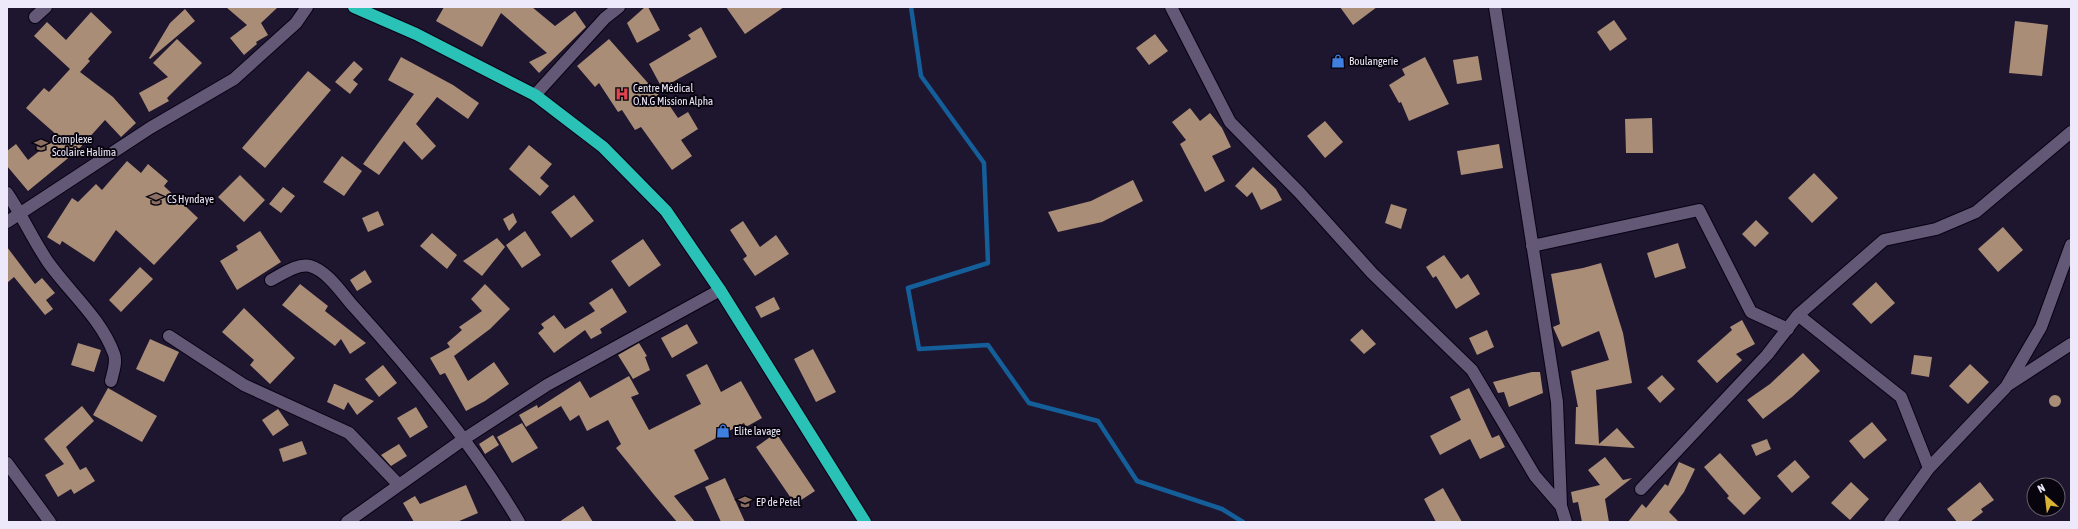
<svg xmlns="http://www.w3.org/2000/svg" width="2078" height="529" font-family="'Asap Condensed',sans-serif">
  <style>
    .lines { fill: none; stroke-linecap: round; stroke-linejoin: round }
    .stream { stroke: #145e99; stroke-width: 4.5 }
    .building { fill: #aa8d76 }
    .minor-casing { stroke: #090215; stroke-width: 14 }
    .highway-casing { stroke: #090215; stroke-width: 14 }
    .minor { stroke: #635977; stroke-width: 12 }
    .highway { stroke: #2ac1b7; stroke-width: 12 }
    .labels { text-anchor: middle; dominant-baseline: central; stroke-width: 4; stroke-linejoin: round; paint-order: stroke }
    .poi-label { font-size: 11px; fill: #eee9fa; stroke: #07040e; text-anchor: start }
  </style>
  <rect width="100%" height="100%" fill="#1e152e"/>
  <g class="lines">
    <path class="stream" d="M911,7L921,76L984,163L988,263L908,288L919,349L988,345L1029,403L1098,421L1137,481L1222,509L1243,522"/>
  </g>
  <path class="building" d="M226,7H278L261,23L268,35L256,42L257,44L244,55L230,38L247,25Z
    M444,7H532L555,26L575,11L586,27L539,73L529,62L547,53L501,13L482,47L436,21Z
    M645,7H648L660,30L637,43L627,23Z
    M726,7H784L745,34Z
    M1340,7H1377L1353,25Z
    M185,9L195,21L150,59L149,58L170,23Z
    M91,12L112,32L88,59L90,61L80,72L113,97L136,123L121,137L105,120L78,150L28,191L7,166V151L16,144L28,160L58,136L26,108L44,88L49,92L70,69L34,36L47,22L66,40Z
    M1614,20L1627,39L1610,51L1597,32Z
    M2015,21L2048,25L2042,76L2009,73Z
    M701,27L717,57L662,88L649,64L691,39L688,35Z
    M1155,34L1168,51L1149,65L1136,48Z
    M177,39L202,63L167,98L169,101L149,112L139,93L168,77L153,63Z
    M609,39L663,100L665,99L678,118L688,112L698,129L681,140L692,156L672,170L641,127L635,130L622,110L618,112L599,83L595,87L577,66Z
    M1478,56L1482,80L1457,84L1453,60Z
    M401,57L453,85L479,103L468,119L437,97L416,124L436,146L422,160L404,141L379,175L363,164L414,94L388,80Z
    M1425,57L1449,104L1409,121L1401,102L1399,103L1389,85L1405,75L1402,69Z
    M354,61L363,69L353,80L358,84L350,94L335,82Z
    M308,71L331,90L265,168L242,148Z
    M1190,108L1200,121L1210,113L1222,128L1231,147L1212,156L1225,181L1205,192L1180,144L1186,140L1172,122Z
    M1652,118L1653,153H1626L1625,119Z
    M1325,121L1343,142L1325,158L1307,136Z
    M1499,144L1503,168L1461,175L1457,151Z
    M529,145L552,164L540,178L549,186L540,196L509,169Z
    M342,156L362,171L344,196L323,182Z
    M127,161L141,173L148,164L168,181L164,186L198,218L154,265L116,230L94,262L62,241L60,245L47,237L72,198L78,202L96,184L102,190Z
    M1253,167L1276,189L1282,200L1261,210L1252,192L1247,197L1235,186Z
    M1814,173L1838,198L1812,223L1788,198Z
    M240,175L265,200L244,222L218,197Z
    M1133,180L1143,201L1102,222L1058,232L1048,212L1091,201Z
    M283,187L295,196L281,213L269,204Z
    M574,195L594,221L571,238L551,212Z
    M1391,204L1407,209L1401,229L1385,223Z
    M378,211L384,225L368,232L362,218Z
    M513,213L517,222L509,231L503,219Z
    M1756,220L1769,233L1755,247L1742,234Z
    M743,221L760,247L776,235L789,254L755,276L743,259L747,256L730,230Z
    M2003,227L2023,250L1998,272L1978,249Z
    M260,231L281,262L237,290L220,261L238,250L236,246Z
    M525,231L541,255L522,268L506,245Z
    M432,233L457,255L447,269L420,246Z
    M497,238L505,247L482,276L463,261Z
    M643,239L661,265L629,287L611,261Z
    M1678,243L1686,268L1655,278L1647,253Z
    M7,247L35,284L42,278L55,293L46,300L53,309L45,315L14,277L7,283Z
    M1444,255L1461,279L1468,274L1480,294L1456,309L1436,276L1433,278L1426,267Z
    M1601,263L1623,333L1632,383L1596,390L1599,444L1617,428L1635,448L1575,444L1576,407H1578L1571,371L1609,360L1599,331L1562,347L1553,327L1560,324L1551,274L1583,268Z
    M140,267L153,279L121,312L109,300Z
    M365,270L372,282L357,291L350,280Z
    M1876,282L1895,303L1871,324L1852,304Z
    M300,284L328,306L325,311L366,343L350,354L341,339L335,346L282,305Z
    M485,284L510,309L490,329L454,356L468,381L494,362L509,384L485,401L466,411L445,373L440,375L430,358L450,347L447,343L462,330L459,327L482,311L471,299Z
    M612,288L627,312L600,329L602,333L591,339L585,330L554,353L538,333L544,328L541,324L554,315L565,329L595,311L589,303Z
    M774,297L780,309L761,318L755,307Z
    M244,308L295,358L270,384L250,365L254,360L222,332Z
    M1742,320L1755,344L1736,354L1742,360L1717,383L1697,361L1732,330L1730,327Z
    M687,324L698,343L672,358L661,338Z
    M1362,329L1376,344L1364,354L1350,340Z
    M1487,330L1494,347L1477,355L1469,338Z
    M150,339L179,352L164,382L136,369Z
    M78,343L101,350L94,372L71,365Z
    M639,343L647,356L645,357L650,370L633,379L618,355Z
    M813,349L836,392L816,402L794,359Z
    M1803,353L1820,371L1792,397L1763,419L1747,400L1770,384Z
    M1914,355L1932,357L1929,377L1911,374Z
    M707,364L721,392L741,381L762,418L746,427L744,423L694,450L709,479L674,496L695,522H677L655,496L616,448L621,444L608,420L587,431L579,415L570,421L561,406L526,427L519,415L537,405L538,408L580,381L590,398L629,376L639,394L631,397L649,430L701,404L686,375Z
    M1970,364L1989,382L1968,404L1949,386Z
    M383,365L397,383L379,397L365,379Z
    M1532,372H1540L1543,393L1509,407L1504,392L1498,393L1493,382Z
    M1662,375L1675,389L1660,403L1647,388Z
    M334,384H335L374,401L357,415L348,402L344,410L327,402Z
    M108,388L157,416L142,442L93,415Z
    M1469,388L1492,438L1499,435L1505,447L1480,459L1470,439L1440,455L1430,436L1461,420L1450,397Z
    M2049 401a6 6 0 1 1 12 0a6 6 0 1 1-12 0Z
    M82,406L94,421L66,447L80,470L86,467L95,481L74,494L71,489L58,497L45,475L64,464L44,439Z
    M416,407L428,427L410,438L397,418Z
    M278,409L289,425L273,436L262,420Z
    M1872,422L1887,440L1864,459L1849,441Z
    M522,423L538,448L512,463L497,437Z
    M776,433L815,491L795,504L756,447Z
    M493,435L499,445L485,454L479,444Z
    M1767,439L1771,449L1756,456L1751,445Z
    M302,441L307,454L283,462L279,449Z
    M399,444L407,456L391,466L381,455Z
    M1720,453L1761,498L1744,515L1727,498L1729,496L1704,467Z
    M1605,457L1623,480L1632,478L1605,499L1609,522H1582L1578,502L1573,503L1571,492L1600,485L1588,470Z
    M1795,460L1810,477L1792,493L1777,476Z
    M1679,462L1695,469L1684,492L1669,512L1679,522H1628L1642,504L1646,508L1665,484L1668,486Z
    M725,478L745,522H721L705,487Z
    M1851,482L1869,499L1850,520L1831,503Z
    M1980,482L1994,500L1981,509L1983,512L1970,522H1957L1947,509Z
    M466,485L478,513L457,522H414L403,503L415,496L420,504Z
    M1443,488L1462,522H1436L1424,499Z
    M583,506L593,522H559Z"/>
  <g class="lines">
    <g class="minor-casing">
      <path id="minor" d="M1171,7L1230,122L1299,192L1372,273L1472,370L1535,476L1561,506
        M1495,7L1557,402L1561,506L1566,522
        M35,17L46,7
        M535,95L605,18L619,7
        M7,193C22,215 33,240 48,262C69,292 101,318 114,354C117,362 113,372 111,381
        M7,222L150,128L234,79L296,23L307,7
        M1532,246L1699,210L1751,312L1788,329
        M271,280C281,275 297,263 310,266C328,271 343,295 354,307C413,372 475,447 519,522
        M1798,315L1901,397L1929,468
        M169,336L244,385L349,433L399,485
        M2008,385L2071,344
        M7,463L50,522
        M1641,489L1767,355L1798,315L1884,240L1936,229L1976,212L2071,132
        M347,522L464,439L547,385L720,290
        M1890,522L1929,468L2006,387L2041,327L2071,245"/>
    </g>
    <g class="highway-casing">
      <path id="highway" d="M354,7L416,34L535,95L603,147L666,211L720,290L865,522"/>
    </g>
    <use href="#minor" class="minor"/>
    <use href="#highway" class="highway"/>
  </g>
  <defs>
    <g id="shop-bare" transform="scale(1.08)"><path d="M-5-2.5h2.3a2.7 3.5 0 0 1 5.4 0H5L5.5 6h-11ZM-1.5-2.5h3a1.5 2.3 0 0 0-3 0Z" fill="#3f7fe0" stroke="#07040e" stroke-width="2.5" paint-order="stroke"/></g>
    <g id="hospital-bare" transform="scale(1.08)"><path d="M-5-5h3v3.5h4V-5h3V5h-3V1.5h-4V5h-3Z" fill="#e0444e" stroke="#07040e" stroke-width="2.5" paint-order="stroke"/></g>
    <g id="school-bare" transform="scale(1.08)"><path d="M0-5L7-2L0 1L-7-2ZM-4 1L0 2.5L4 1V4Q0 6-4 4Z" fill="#8d6e63" stroke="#07040e" stroke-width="2.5" paint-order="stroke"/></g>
  </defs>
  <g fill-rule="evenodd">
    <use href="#shop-bare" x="1338" y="61"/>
    <use href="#hospital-bare" x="622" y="94"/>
    <use href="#school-bare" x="41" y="145"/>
    <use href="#school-bare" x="156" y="199"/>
    <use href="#shop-bare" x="723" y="431"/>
    <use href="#school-bare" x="745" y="502"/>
  </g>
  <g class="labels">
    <g class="poi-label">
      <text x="1349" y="61">Boulangerie</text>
      <text x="633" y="88">Centre Médical<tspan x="633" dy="13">O.N.G Mission Alpha</tspan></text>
      <text x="52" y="139">Complexe<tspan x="52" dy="13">Scolaire Halima</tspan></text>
      <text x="167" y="199">CS Hyndaye</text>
      <text x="734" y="431">Elite lavage</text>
      <text x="756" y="502">EP de Petel</text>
    </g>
  </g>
  <rect width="2078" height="529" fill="none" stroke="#eee9fa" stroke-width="16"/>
  <g transform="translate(2046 497) rotate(332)"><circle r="19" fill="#07040e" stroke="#63606c"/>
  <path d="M0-3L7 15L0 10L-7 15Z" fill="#d9b334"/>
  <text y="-6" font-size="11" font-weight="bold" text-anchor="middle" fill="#eee9fa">N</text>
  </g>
</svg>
